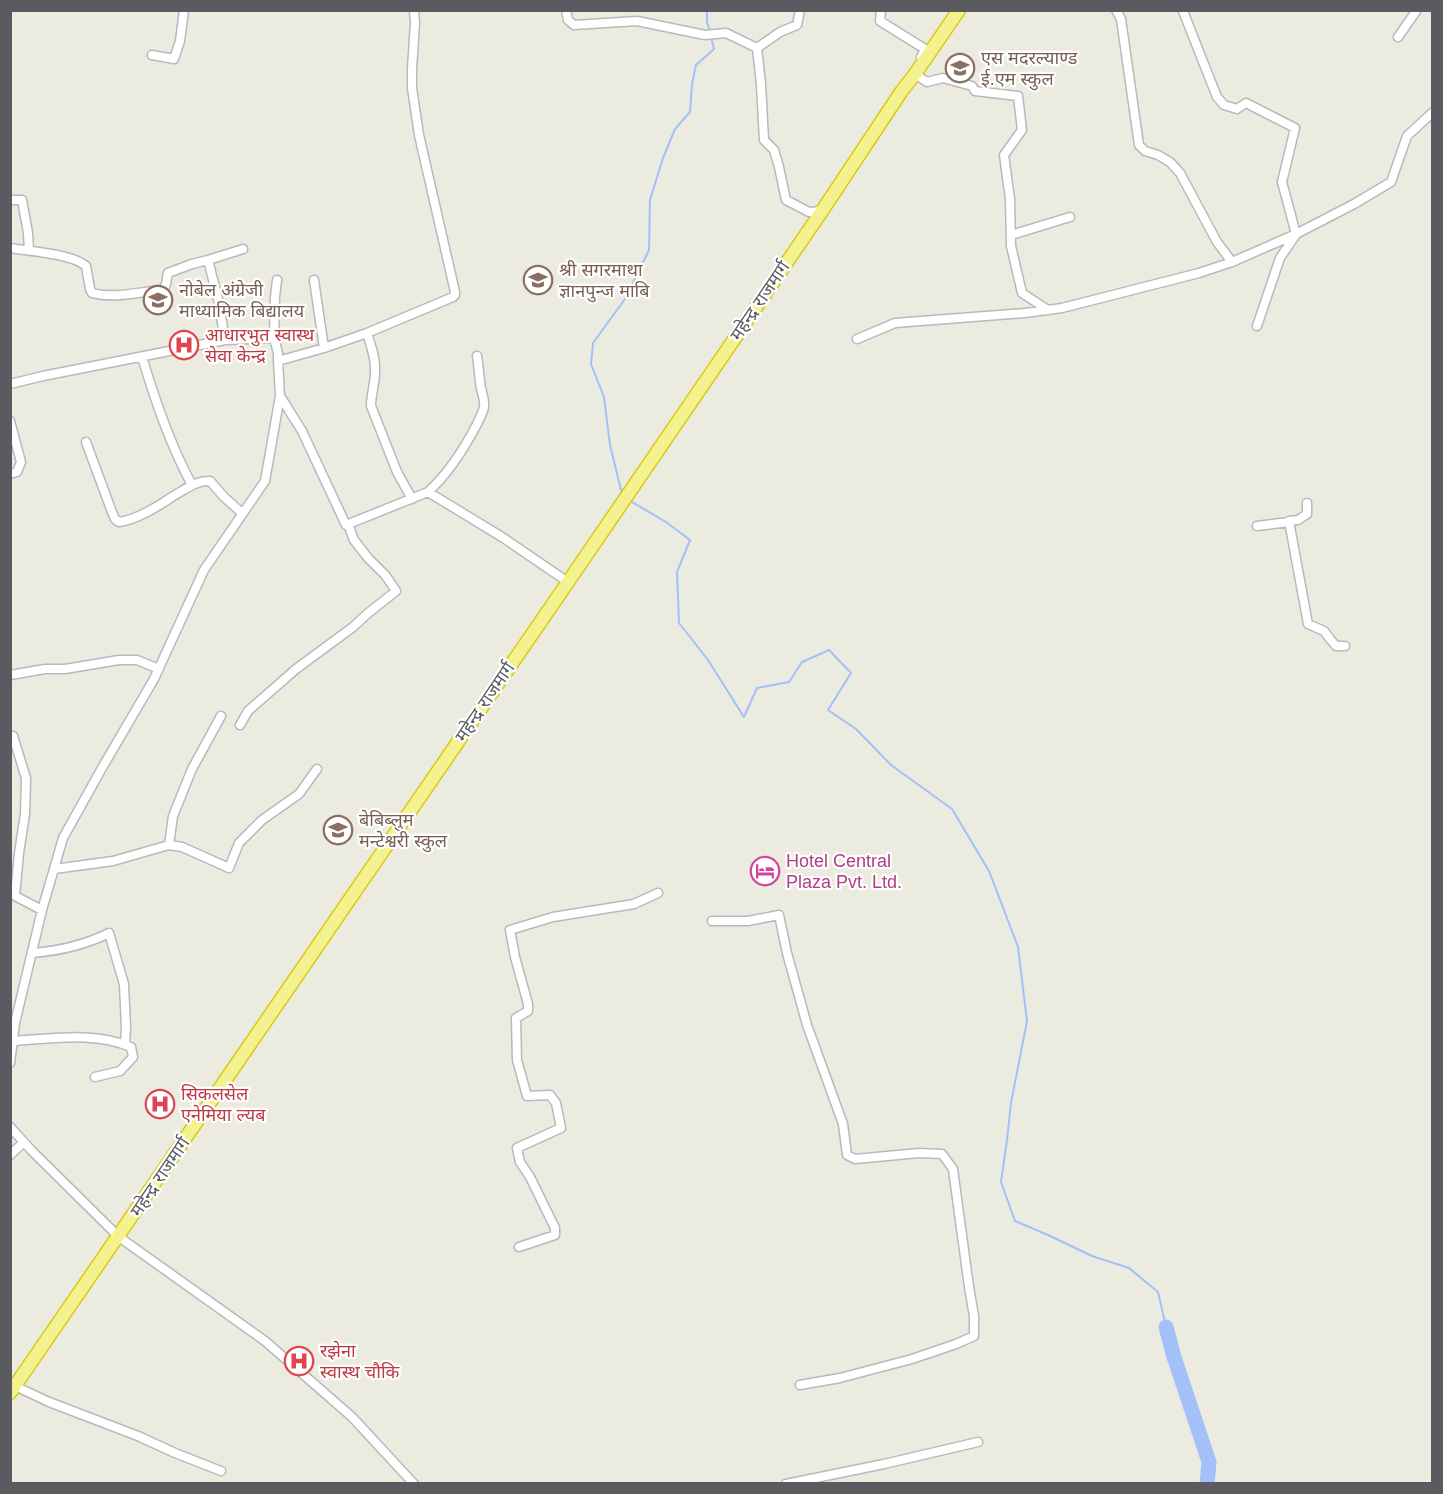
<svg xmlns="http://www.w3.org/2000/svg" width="1443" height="1494" font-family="Helvetica,'Noto Sans Devanagari',sans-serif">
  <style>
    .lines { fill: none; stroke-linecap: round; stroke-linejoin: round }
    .stream { stroke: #a3c0f8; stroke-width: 2 }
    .river { stroke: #a3c0f8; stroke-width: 15 }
    .minor-casing { stroke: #b8b9be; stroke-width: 11 }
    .highway-casing { stroke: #daca11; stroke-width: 15 }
    .minor { stroke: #fff; stroke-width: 8 }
    .highway { stroke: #f4f28e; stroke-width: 12 }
    .labels { text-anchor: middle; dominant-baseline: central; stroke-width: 4.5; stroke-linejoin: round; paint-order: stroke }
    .education-label { font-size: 18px; fill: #785e54; stroke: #fff; text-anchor: start }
    .street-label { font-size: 18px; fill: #595b60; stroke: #fff }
    .health-label { font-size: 18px; fill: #be3a42; stroke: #fff; text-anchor: start }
    .hotel-label { font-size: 18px; fill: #b23c85; stroke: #fff; text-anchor: start }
  </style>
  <rect width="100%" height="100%" fill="#ebebe0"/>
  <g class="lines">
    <path class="stream" d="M707,10V22L710,31
      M623,492L621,490L610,445L604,397L591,364L593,343L625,299L649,250L650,200L663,158L675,129L690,112L692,84L696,65L714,49L711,36
      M630,499L632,502L666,522L690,540L677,572L679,623L708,660L744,717L757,688L789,682L802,662L829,650L851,673L828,710L856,729L891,765L952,809L989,871L1018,947L1027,1021L1011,1103L1007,1140L1001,1182L1015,1221L1048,1235L1092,1256L1129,1268L1158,1292L1166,1327"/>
    <path class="river" d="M1166,1327L1174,1357L1209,1462L1207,1484"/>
    <g class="minor-casing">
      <path id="minor" d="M566,10L568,20L574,25L637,21L705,35L726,33L757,48
        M800,10L797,25L780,32L757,48L761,84L764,140L774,150L779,167L786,200L809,212L822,211
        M881,10L880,21L925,49L921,57
        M1116,10L1121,19L1139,145L1145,151L1158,155L1170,162L1180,173L1217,242L1232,262
        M1183,11L1217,97L1224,105L1237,109L1246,103L1295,128L1282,182L1296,234
        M1398,37L1417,10
        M152,55L174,59L180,41L184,10
        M915,74L927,82L943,78L972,86L975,91L1018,96L1022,130L1004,155L1010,199L1011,246L1022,293L1048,310
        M10,200H22L28,233L29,250
        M1011,235L1070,217
        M10,248C30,251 72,254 86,266L90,289L92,293C114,299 139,292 161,290C168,287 166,279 168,273L192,264L208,260L218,299L225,340L274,338L278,353V361L324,348L367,333L453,297L455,295V292L419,135L412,88V69L415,22L414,10
        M208,260L243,249
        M314,280L324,348
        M1257,326L1280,258L1295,236
        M367,333C371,346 376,359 375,372C375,384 371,394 371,406L397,472L412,499
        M274,338L275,297L277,280
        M857,339L895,323L1025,313L1062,308L1199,273L1232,262L1296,234L1354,204L1391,182L1407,136L1432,113
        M142,357C155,400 170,445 192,485
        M10,384L43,376L225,340
        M280,396L302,431L346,525L428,492L502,537L568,582
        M10,421L21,462L17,472L10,474
        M86,442L112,512L115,519L119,522C139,519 158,506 175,495C186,489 197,480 210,481L224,497L242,513
        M428,492C449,473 464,449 477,424C479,419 483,413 484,407C485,400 482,394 481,388C479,378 479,367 477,356
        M1307,503V514L1298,520L1289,521L1308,624L1324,631L1330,639L1336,646H1345
        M1257,526L1289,522
        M10,675L45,669H65L119,660H137L159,669
        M240,725L248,711L296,669L353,627L367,614L396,591L386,576L368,558L354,540L348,524
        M10,736H13L26,778L25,814L19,853L15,896L42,910
        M169,845L182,847L229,868L239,843L262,820L299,794L317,769
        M54,869L113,861L169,845L173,816L192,769L221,716
        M712,921H748L779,915L787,953L807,1025L843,1124L847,1155L855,1159L919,1153L942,1154L953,1169L969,1287L974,1316V1336L956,1344L912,1359L840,1378L800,1385
        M32,953C58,951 85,945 109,933L124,984L126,1027L125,1044
        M13,1041C52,1039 94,1031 131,1047L133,1057L120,1071L95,1077
        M10,1063L15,1023L42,910L63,838L102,768L154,679L204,570L265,481L280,396L278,361
        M10,1127L32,1151L119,1237L265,1341L352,1417L414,1484
        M10,1155L24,1142
        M519,1247L555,1235V1228L530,1177L520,1162L517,1148L561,1128L556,1103L550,1095L527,1096L517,1060L516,1018L528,1011V1004L515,957L510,930L553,917L634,904L658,893
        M15,1386L49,1402L138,1436L175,1453L221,1471
        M786,1484L884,1464L978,1442"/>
    </g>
    <g class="highway-casing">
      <path id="highway" d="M10,1393L568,582L822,211L901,92L915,74L959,10"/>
    </g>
    <use href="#minor" class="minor"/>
    <use href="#highway" class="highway"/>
  </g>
  <defs>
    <g id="school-ring" transform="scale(1.5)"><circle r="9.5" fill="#fff" stroke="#8d6e63" stroke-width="1.5"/><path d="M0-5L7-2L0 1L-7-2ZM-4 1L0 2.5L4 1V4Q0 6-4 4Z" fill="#8d6e63"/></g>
    <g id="hospital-ring" transform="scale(1.5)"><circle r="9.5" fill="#fff" stroke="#e0444e" stroke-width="1.5"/><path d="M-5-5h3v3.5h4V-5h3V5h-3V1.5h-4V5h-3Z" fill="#e0444e"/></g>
    <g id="hotel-ring" transform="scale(1.5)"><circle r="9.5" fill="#fff" stroke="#d1479c" stroke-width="1.5"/><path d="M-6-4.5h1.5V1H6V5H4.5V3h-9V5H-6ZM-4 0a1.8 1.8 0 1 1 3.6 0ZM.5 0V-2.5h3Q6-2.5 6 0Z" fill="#d1479c"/></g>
  </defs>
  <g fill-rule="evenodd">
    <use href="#school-ring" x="960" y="68"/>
    <use href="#school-ring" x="538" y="280"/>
    <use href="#school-ring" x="158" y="300"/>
    <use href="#hospital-ring" x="184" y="345"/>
    <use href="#school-ring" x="338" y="830"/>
    <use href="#hotel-ring" x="765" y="871"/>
    <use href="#hospital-ring" x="160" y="1104"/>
    <use href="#hospital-ring" x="299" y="1361"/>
  </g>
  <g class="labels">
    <g class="education-label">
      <text x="981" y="58">एस मदरल्याण्ड<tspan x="981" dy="21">ई.एम स्कुल</tspan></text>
      <text x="559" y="270">श्री सगरमाथा<tspan x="559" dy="21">ज्ञानपुन्ज माबि</tspan></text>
      <text x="179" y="290">नोबेल अंग्रेजी<tspan x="179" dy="21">माध्यामिक बिद्यालय</tspan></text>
      <text x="359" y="820">बेबिब्लुम<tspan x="359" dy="21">मन्टेश्वरी स्कुल</tspan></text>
    </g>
    <g class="street-label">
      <text transform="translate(760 301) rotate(-56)">महेन्द्र राजमार्ग</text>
      <text transform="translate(485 702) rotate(-56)">महेन्द्र राजमार्ग</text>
      <text transform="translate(160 1177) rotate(-56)">महेन्द्र राजमार्ग</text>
    </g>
    <g class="health-label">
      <text x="205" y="335">आधारभुत स्वास्थ<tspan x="205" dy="21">सेवा केन्द्र</tspan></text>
      <text x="181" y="1094">सिकलसेल<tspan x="181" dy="21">एनेमिया ल्यब</tspan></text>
      <text x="320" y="1351">रझेना<tspan x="320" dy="21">स्वास्थ चौकि</tspan></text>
    </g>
    <g class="hotel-label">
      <text x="786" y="861">Hotel Central<tspan x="786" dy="21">Plaza Pvt. Ltd.</tspan></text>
    </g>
  </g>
  <rect width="1443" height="1494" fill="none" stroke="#595b60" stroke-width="24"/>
</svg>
